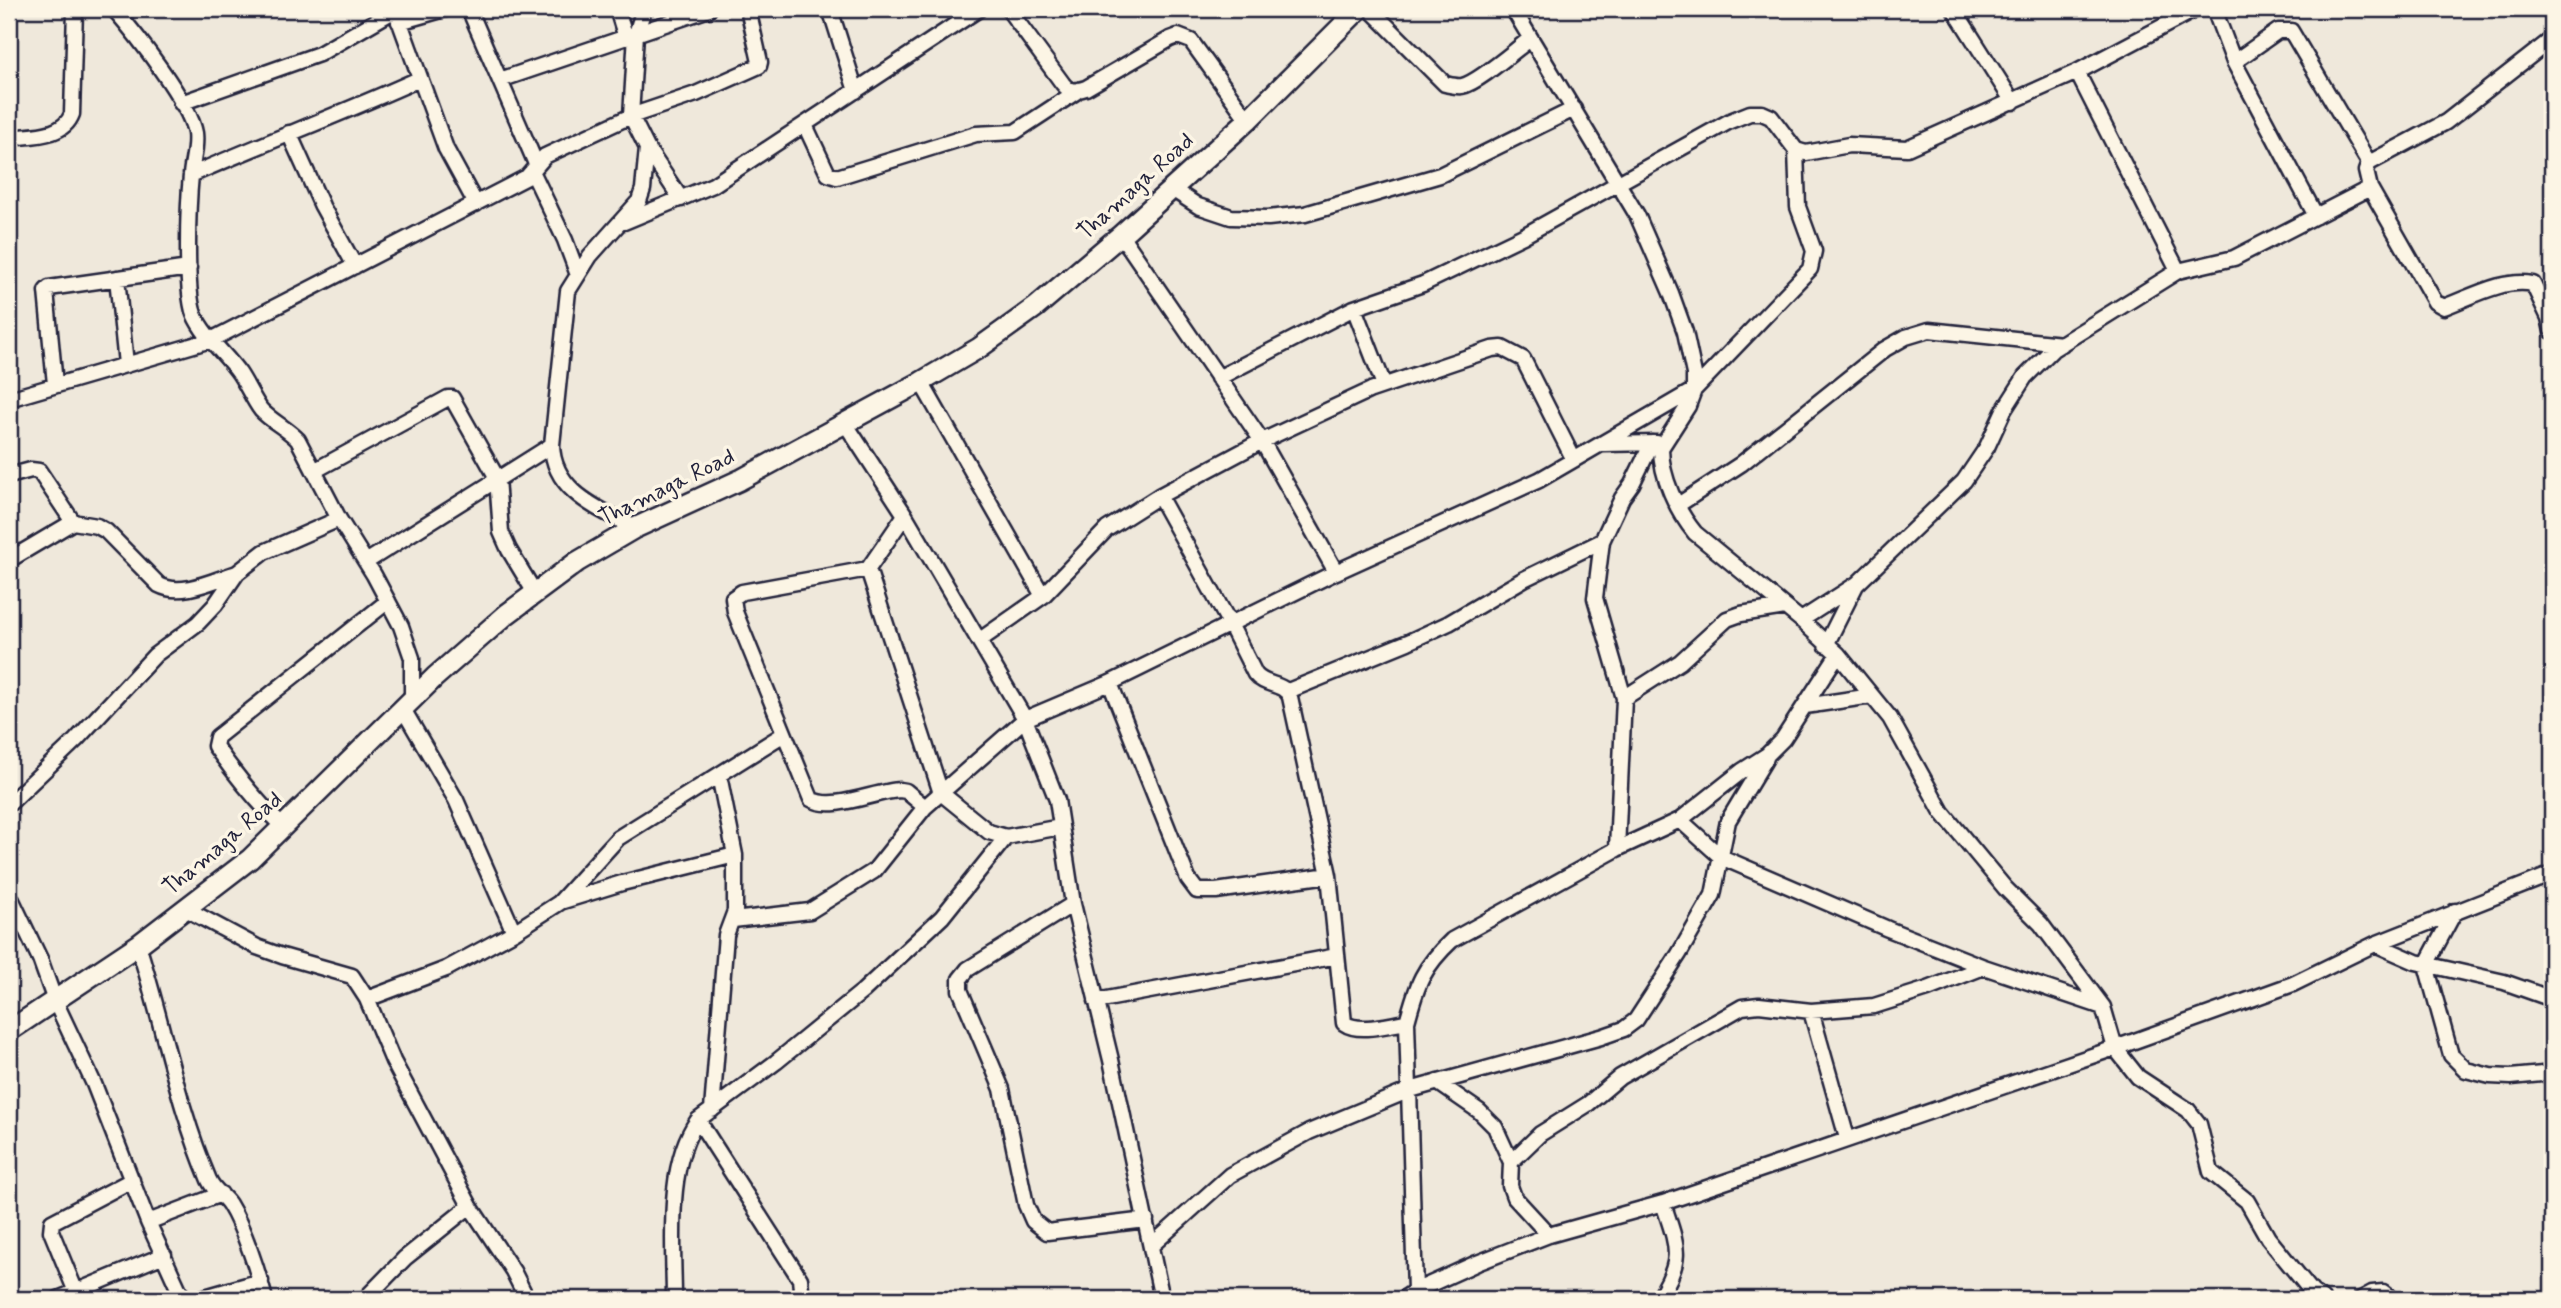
<svg xmlns="http://www.w3.org/2000/svg" width="2561" height="1308" font-family="Mynerve,sans-serif">
  <style>
    .lines { fill: none; stroke-linecap: round; stroke-linejoin: round }
    .minor-casing { stroke: #22223b; stroke-width: 19 }
    .secondary-casing { stroke: #22223b; stroke-width: 24 }
    .minor { stroke: #fcf5e5; stroke-width: 14 }
    .secondary { stroke: #fcf5e5; stroke-width: 19 }
    .labels { text-anchor: middle; dominant-baseline: central; stroke-width: 7; stroke-linejoin: round; paint-order: stroke }
    .street-label { font-size: 23px; fill: #22223b; stroke: #fcf5e5 }
  </style>
  <rect width="100%" height="100%" fill="#efe8db"/>
  <filter id="ink" filterUnits="userSpaceOnUse"><feTurbulence type="fractalNoise" baseFrequency=".0143" numOctaves="2"/><feDisplacementMap in="SourceGraphic" scale="14" xChannelSelector="R" yChannelSelector="G"/><feConvolveMatrix kernelMatrix="1 2 1 2 8 2 1 2 1" color-interpolation-filters="sRGB"/></filter>
  <g filter="url(#ink)">
    <g class="lines">
      <g class="minor-casing">
        <path id="minor" d="M114,9C135,33 190,103 195,133C197,148 192,161 191,175C188,205 185,289 194,314C204,337 225,353 239,373C247,385 253,399 261,410C272,422 287,428 298,440L339,519L374,575L401,626L412,658V701
          M395,9L446,149L476,204
          M469,9L536,164
          M617,9L626,38
          M830,9L856,91
          M1008,9L1063,84C1070,93 1076,91 1086,88L1170,39L1178,36L1191,41L1248,120
          M1370,9L1445,84C1450,85 1457,87 1462,86C1478,83 1515,50 1530,39
          M1513,9L1637,215L1671,293L1685,332L1694,374V390L1688,406L1661,448C1661,477 1677,511 1695,533L1801,620L1838,654L1872,696L1890,718L1942,812L2005,888L2041,924L2103,1007L2115,1048L2138,1077L2188,1110L2199,1124L2211,1172L2247,1201L2268,1238L2312,1292L2322,1299
          M1954,9L2013,102
          M2214,9L2234,62L2316,216
          M399,22L445,9
          M2552,39L2446,122L2369,163L2366,171L2370,188L2435,302L2444,307C2471,297 2504,278 2533,284L2549,318L2552,331
          M2234,62L2278,31H2291L2369,163
          M2077,72L2178,271
          M500,80L709,9
          M181,103L319,54L395,10
          M805,125L828,174L837,177L976,134L1015,132L1076,92
          M289,133L322,206L355,266
          M9,138C31,135 63,138 72,114L75,9
          M647,148L681,199
          M532,171L565,240L578,275
          M191,175C266,142 344,113 419,79
          M1172,189L1198,206L1231,217L1268,218L1305,214L1440,175L1574,109
          M624,222L713,185L979,9
          M1121,235L1262,441L1336,572
          M117,278L126,364
          M1354,308L1384,385
          M1218,378L1354,308L1423,284L1523,236L1730,121L1750,113H1762L1771,117L1796,150L1806,153L1849,145L1907,148L2077,72L2196,9
          M921,382L1043,596
          M55,384L46,291L49,288L189,268
          M9,399L211,340L527,177L545,156L631,116L696,94L759,66L760,62L748,9
          M845,423L905,515L1025,719L1057,800L1073,904L1111,1060L1162,1299
          M1604,444L1657,443
          M314,471L448,398H452L497,478L501,532L509,550L535,593
          M9,476L31,470L39,471L73,522L97,526L106,531L159,585C182,597 214,580 237,573
          M1159,496L1230,624L1255,674C1265,687 1284,682 1290,697L1329,875L1344,1023C1359,1034 1390,1024 1407,1022
          M1678,505L1741,464L1885,349L1906,337L1929,330L2062,344
          M905,515L868,569L941,793L989,832L1006,837L1061,827
          M635,528C600,509 553,492 552,445L568,291L590,256L639,201L643,189L647,148L631,116L636,34L644,9
          M9,560L73,522
          M366,562L552,445
          M868,569L742,592L733,598L735,612L811,799C832,812 876,791 900,790L906,791L925,807
          M1801,620L1857,584L1964,481L1987,447L2004,410L2025,377L2053,349L2178,271L2234,258L2370,188
          M980,640L1043,596L1107,529L1159,496L1262,441L1371,390L1492,349L1502,348L1523,359L1573,458
          M1826,645L1856,585
          M1110,683L1188,879L1197,891H1216L1329,875
          M1288,691L1408,642L1449,623L1524,579L1602,541
          M1624,698L1680,662L1727,619L1741,614L1785,607
          M1805,706L1872,696
          M403,709L456,800L514,932
          M9,804L76,740L155,655L198,623L215,605L237,573L264,552L339,519
          M1680,820L1721,857L1888,929L1984,967L2103,1007
          M283,827C257,802 236,776 215,746L217,737L388,601
          M1617,849L1624,698L1595,598L1602,541L1622,498L1632,484L1652,443
          M9,894L40,959L55,1001L94,1084L148,1222L183,1299
          M560,902L622,883L735,855
          M1073,904L968,969L960,979V990L1002,1089L1026,1205L1033,1221L1047,1232L1146,1220
          M186,909L257,947L282,956L352,976L367,999L393,1061L470,1206L513,1271L527,1299
          M2455,911L2426,965L2451,1055L2466,1070L2490,1076L2511,1077L2552,1073
          M733,920L810,911L874,871L925,807L1025,719L1110,683L1336,572L1539,480L1694,390L1810,269L1814,251L1798,207L1796,150
          M2375,944L2416,962L2504,982L2552,999
          M138,945C163,1023 177,1105 209,1180C214,1191 223,1195 229,1204C244,1228 258,1272 265,1299
          M367,999L446,969L514,932L559,903L618,838L784,734
          M1096,1001L1337,956
          M1811,1011L1847,1138
          M1437,1082L1479,1111L1495,1127L1511,1162L1510,1186L1514,1197L1549,1235
          M712,1110L726,935L735,911V855L719,775
          M698,1120L800,1279L802,1299
          M1511,1162L1540,1134L1588,1104L1620,1077L1742,1007L1759,1005L1811,1011L1874,1006L1928,989L1984,967
          M148,1222L221,1194
          M1152,1245L1230,1175L1309,1132L1410,1090L1601,1037L1624,1029L1636,1020L1679,954L1713,895L1728,821L1766,758
          M1415,1291L1407,1022C1417,984 1423,967 1452,940L1617,849L1680,820L1742,771L1767,755L1783,739L1838,654
          M76,1292L51,1231L52,1222L132,1180
          M58,1299L164,1255
          M198,1299L261,1281
          M365,1299L405,1258L470,1206
          M674,1299C674,1246 665,1165 698,1120L776,1062L863,991L942,917L1006,837
          M1403,1299L1415,1291L1477,1263L1549,1235L1663,1203L2115,1048L2293,984L2375,944L2552,874
          M1658,1299C1685,1258 1677,1246 1663,1203
          M2361,1299L2372,1293L2383,1292L2392,1299"/>
      </g>
      <g class="secondary-casing">
        <path id="secondary" d="M9,1031L138,945L250,859L435,677L507,614L577,562L635,528L740,480L921,382L979,348L1036,307L1121,235L1248,120L1359,9"/>
      </g>
      <use href="#minor" class="minor"/>
      <use href="#secondary" class="secondary"/>
    </g>
  </g>
  <g class="labels">
    <g class="street-label">
      <text transform="translate(1136 187) rotate(-42)">Thamaga Road</text>
      <text transform="translate(667 488) rotate(-26)">Thamaga Road</text>
      <text transform="translate(223 844) rotate(-40)">Thamaga Road</text>
    </g>
  </g>
  <rect width="2561" height="1308" fill="none" stroke="#fcf5e5" stroke-width="35"/>
  <rect x="18" y="18" width="2526" height="1273" fill="none" stroke="#22223b" stroke-width="2.5" filter="url(#ink)"/>
</svg>
